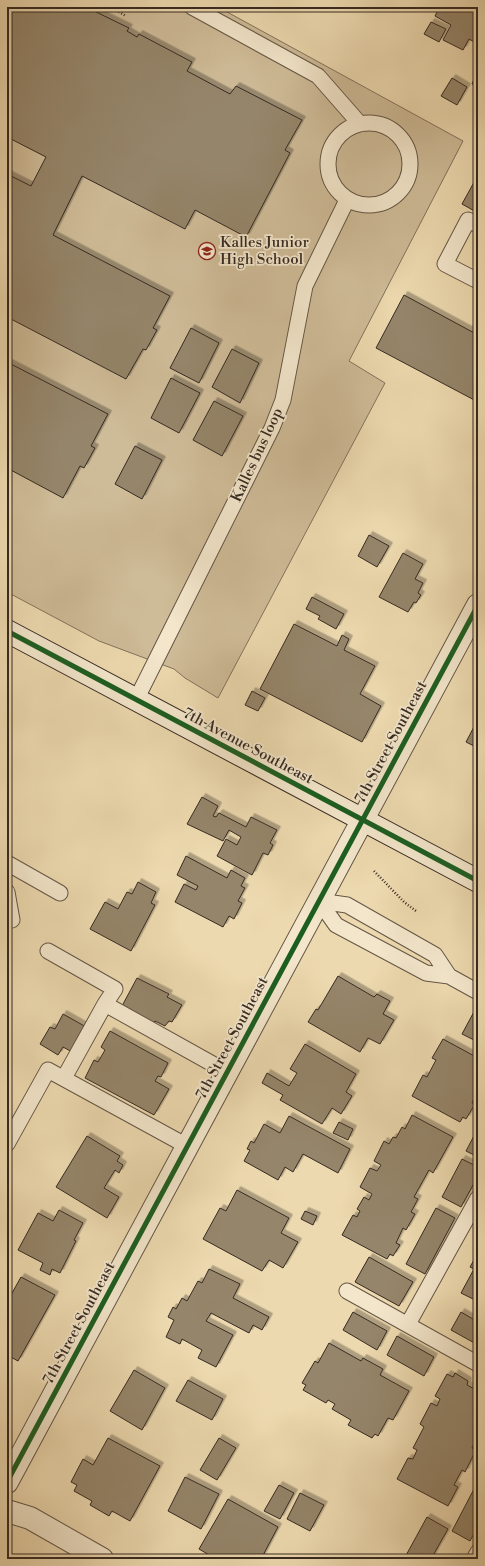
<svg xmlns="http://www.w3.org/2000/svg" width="485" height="1566" font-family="'Libre Bodoni',serif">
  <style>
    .green { fill: #cebb97; stroke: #82725c }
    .building { fill: #95856b; stroke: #362a22; filter: url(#shadow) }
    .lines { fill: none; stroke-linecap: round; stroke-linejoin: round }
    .lane-casing { stroke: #645645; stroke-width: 17 }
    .street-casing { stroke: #645645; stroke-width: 24 }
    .secondary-casing { stroke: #362a22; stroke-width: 24 }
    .path { stroke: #362a22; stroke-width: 2.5; stroke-dasharray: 1 2; stroke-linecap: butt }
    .lane { stroke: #f3e6cb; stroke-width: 15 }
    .street { stroke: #f3e6cb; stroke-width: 22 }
    .secondary { stroke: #f3e6cb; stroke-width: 22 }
    .cycleway-casing { stroke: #f3e6cb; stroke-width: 8 }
    .cycleway { stroke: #1b5e20; stroke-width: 5 }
    .labels { text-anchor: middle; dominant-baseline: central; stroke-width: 3.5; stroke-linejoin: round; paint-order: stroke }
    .poi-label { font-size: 15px; fill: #362a22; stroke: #f3e6cb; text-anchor: start }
    .street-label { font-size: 15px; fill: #362a22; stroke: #f3e6cb }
  </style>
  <defs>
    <filter id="shadow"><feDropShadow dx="3.5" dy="-3.5" stdDeviation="0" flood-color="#0004"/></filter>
  </defs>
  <rect width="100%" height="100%" fill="#edd9af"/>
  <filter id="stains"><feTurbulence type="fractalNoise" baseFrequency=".005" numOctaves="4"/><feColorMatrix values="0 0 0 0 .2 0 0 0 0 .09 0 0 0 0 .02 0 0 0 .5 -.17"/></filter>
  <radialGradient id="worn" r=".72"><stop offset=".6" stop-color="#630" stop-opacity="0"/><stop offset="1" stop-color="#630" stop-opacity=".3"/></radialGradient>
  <path class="green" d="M7,7H218L463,141L349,361L385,383L218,698L185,678L174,669L99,641L7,592Z"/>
  <path class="building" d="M7,7H80L88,12L90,9L129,28L127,31L137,37L139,34L192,62L187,71L230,94L236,86L302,120L285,150L290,153L246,237L195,210L185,229L82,176L53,235L170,296L153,328L157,330L146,350L143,349L126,379L9,318L7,322V174L31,186L46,157L7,137Z
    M427,7H478V44L469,39L463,50L443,40L451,25L435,16L437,12Z
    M431,22L446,29L439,42L424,34Z
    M478,69V87L472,84Z
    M452,78L467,87L457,105L441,96Z
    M478,175V213L462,204Z
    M404,295L478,335V402L376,348Z
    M191,328L219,343L199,383L170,368Z
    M232,349L259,363L240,403L212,387Z
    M7,362L108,414L91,446L95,448L84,468L80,466L63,498L7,468Z
    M171,378L200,393L179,433L151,418Z
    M214,401L243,416L222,456L193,440Z
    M135,446L162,460L142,499L115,484Z
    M369,535L389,546L377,567L358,556Z
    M403,553L423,564L415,579L423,583L418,593L421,595L416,603L414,602L408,612L379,597Z
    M312,597L344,614L336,629L318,619L320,616L306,609Z
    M294,624L337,646L342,635L349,639L344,650L375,666L360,694L381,706L362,742L260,689Z
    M252,691L265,698L258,711L245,705Z
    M478,719V748L466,742Z
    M202,797L218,806L213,816L216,817L219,813L246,827L251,817L277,830L270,843L273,845L268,855L263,853L252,875L217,856L226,839L237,845L241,837L229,830L223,841L187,824Z
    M186,856L227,878L231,870L245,878L241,886L245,888L238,901L242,903L234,919L229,916L223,927L175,902L184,884L196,890L198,886L177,875Z
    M138,882L156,892L151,903L155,905L131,951L90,929L105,902L118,909L127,892L132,894Z
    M338,976L374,997L377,994L390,1001L383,1014L394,1020L380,1044L368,1038L360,1052L308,1022L316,1009L318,1010Z
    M137,978L169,994L167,997L182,1005L172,1022L169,1021L165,1026L155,1021L152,1026L122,1006Z
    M476,1008L478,1009V1042L462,1034Z
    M63,1014L88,1028L74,1053L63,1047L58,1055L40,1044L50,1027L55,1029Z
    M110,1031L168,1063L161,1077L158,1076L155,1081L169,1089L154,1115L85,1078L94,1060L98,1062L105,1050L101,1047Z
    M443,1039L478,1058V1090L472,1103L475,1104L466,1119L463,1117L460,1122L412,1096L423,1075L427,1077L436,1060L432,1058Z
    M305,1044L356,1074L346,1092L352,1096L341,1114L332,1108L322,1124L280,1100L283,1095L262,1083L267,1073L289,1086L297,1073L290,1069Z
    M412,1115L453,1137L433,1173L429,1170L414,1197L418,1199L411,1212L415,1214L406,1230L403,1228L396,1243L400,1245L393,1256L390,1254L387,1259L342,1235L353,1215L357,1217L360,1211L357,1209L364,1197L369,1200L372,1194L360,1187L370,1168L377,1171L381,1165L374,1161L384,1141L389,1144L393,1137L396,1138L402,1127L405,1129Z
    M289,1116L350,1149L338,1173L303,1154L293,1172L285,1167L278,1180L244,1161L250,1150L247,1149L251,1141L254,1143L264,1124L280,1133Z
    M339,1122L353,1129L348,1140L333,1133Z
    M478,1128V1157L466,1151Z
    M87,1136L120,1156L117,1161L123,1165L119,1173L115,1170L104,1188L119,1197L107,1218L56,1187Z
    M462,1159L478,1167V1176L461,1207L442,1197Z
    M237,1190L289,1218L281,1233L298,1242L283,1268L269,1260L262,1271L203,1239L220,1208L226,1211Z
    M436,1208L455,1218L425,1274L406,1264Z
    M59,1210L83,1223L74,1240L76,1241L60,1273L52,1269L50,1275L40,1270L43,1263L18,1250L38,1213L53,1221Z
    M305,1211L317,1216L313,1225L301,1219Z
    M478,1253V1299L476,1298L475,1300L461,1293L474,1269L470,1267Z
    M369,1257L413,1282L399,1306L355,1282Z
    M209,1269L240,1284L233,1298L269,1317L262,1330L253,1325L249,1333L211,1313L206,1321L233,1335L216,1367L198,1358L202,1350L182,1339L180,1344L166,1337L174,1320L168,1317L173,1307L176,1309L182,1298L187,1301L198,1281L202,1283Z
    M21,1277L55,1295L18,1361L7,1355V1302Z
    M353,1312L387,1331L377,1350L343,1330Z
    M461,1312L478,1322V1345L451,1330Z
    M397,1336L434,1357L424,1376L387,1355Z
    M329,1343L361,1361L363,1358L383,1369L380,1375L409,1391L393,1420L388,1418L378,1436L375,1434L372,1438L348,1425L351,1420L332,1409L335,1404L328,1400L326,1403L303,1390L306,1385L302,1383L315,1361L318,1363Z
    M134,1370L165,1388L142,1430L110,1411Z
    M455,1373L468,1381L467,1385L478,1391V1436L472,1448L476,1450L465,1472L462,1470L454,1485L458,1487L448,1506L397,1479L408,1458L413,1459L417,1450L413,1448L424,1427L420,1424L431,1403L437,1406L440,1399L435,1396L447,1374L453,1377Z
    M188,1380L223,1399L212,1420L176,1401Z
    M108,1438L160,1466L130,1521L112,1511L109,1516L90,1505L92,1501L74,1491L77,1485L71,1482L83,1459L93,1465Z
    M219,1438L236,1448L217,1480L200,1470Z
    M185,1477L219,1494L201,1529L168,1511Z
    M279,1485L294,1493L280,1519L264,1511Z
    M474,1489L478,1491V1526L470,1541L452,1531Z
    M300,1493L324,1505L310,1531L287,1519Z
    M228,1499L278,1527L261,1559H216L199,1549Z
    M427,1517L448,1529L431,1559H404Z"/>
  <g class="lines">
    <g class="lane-casing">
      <path id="lane" d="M192,7L318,76L360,124
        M328 164a41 41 0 1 1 82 0a41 41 0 1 1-82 0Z
        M478,225L468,220L445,264L478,281
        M136,700L272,428L283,400L305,286L347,200
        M7,863L60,893
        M7,892L12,920
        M319,901L336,925L426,973L449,976L478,992
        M319,901L347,905L435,955L449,976
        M48,951L115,989L105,1004
        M64,1078L105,1004L227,1072
        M7,1144L48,1070L187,1146
        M347,1291L478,1364
        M408,1324L478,1198
        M474,1559L478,1552"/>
    </g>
    <g class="street-casing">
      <path id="street" d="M7,1482L478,605
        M7,1511L30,1518L102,1559"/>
    </g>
    <g class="secondary-casing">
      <path id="secondary" d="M7,631L478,881"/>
    </g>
    <path class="path" d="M111,7L126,16
      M374,871L404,902L416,911"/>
    <use href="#lane" class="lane"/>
    <use href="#street" class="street"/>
    <use href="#secondary" class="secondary"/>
    <g class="cycleway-casing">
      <path id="cycleway" d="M7,631L478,881
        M7,1482L478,605"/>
    </g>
    <use href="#cycleway" class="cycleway"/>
  </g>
  <defs>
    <g id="school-ring" transform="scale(0.9)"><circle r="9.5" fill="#f3e6cb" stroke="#8f2418" stroke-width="1.5"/><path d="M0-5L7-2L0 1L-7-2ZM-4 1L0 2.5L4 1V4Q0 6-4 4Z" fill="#8f2418"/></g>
  </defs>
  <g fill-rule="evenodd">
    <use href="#school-ring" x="207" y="251"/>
  </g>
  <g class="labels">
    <g class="poi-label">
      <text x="220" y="242">Kalles Junior<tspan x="220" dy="17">High School</tspan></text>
    </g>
    <g class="street-label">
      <text transform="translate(257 455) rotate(-65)">Kalles bus loop</text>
      <text transform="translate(391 742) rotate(-62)">7th Street Southeast</text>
      <text transform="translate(248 746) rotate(28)">7th Avenue Southeast</text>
      <text transform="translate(232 1038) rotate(-62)">7th Street Southeast</text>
      <text transform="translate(79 1323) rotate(-62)">7th Street Southeast</text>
    </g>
  </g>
  <rect width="485" height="1566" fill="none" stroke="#edd9af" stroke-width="24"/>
  <rect x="8" y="8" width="469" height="1550" fill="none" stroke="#362a22" stroke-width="2"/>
  <rect x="12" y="12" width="461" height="1542" fill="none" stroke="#362a22"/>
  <rect width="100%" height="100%" filter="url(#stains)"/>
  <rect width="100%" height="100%" fill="url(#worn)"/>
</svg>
